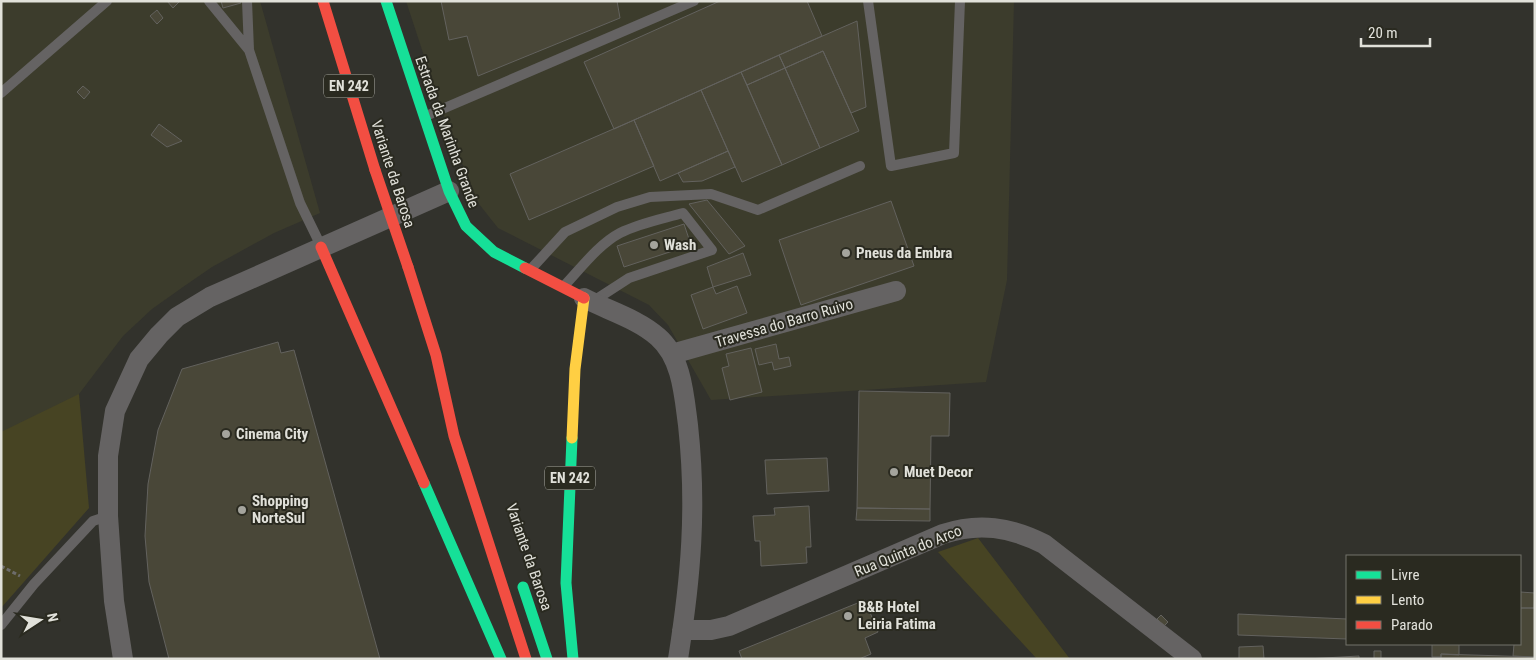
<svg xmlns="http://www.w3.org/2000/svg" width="1536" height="660" font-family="'Roboto Condensed',sans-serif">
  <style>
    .built { fill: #3c3c2c }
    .green { fill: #474423 }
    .building { fill: #494738; stroke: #63625e }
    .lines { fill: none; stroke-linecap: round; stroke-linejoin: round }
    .path { stroke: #6d6c6b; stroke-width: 3; stroke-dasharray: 4 2.5; stroke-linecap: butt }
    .lane { stroke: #656363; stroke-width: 10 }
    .street { stroke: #656363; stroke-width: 20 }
    .fast { stroke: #16e098; stroke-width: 11 }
    .slow { stroke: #ffcf43; stroke-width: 11 }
    .jam { stroke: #f24e42; stroke-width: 11 }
    .jam-bridge { stroke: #f24e42; stroke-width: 11 }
    .poi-dot { fill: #a4a49d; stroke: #2a2a20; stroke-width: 2 }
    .labels { text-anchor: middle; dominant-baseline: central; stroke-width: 4; stroke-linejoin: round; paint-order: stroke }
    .shield { fill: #2a2a20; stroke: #aaaaa2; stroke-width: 1 }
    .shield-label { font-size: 14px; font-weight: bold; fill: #e1e1da }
    .street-label { font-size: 15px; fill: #e1e1da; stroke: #2a2a20 }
    .poi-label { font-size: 15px; font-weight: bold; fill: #e1e1da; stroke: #2a2a20; text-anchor: start }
  </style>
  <rect width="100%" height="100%" fill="#32322c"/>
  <path class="built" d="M1,1H260L320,213L274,233L212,267L183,287L152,309L123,336L76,398L1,434Z
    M406,1H1014L1007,280L986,382L711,400L668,325L649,305L498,228L479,204L448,129Z"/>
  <path class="green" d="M79,394L89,508L1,608V432Z
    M978,538L1070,659H1037L938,552Z"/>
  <path class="building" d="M167,1H180L173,8Z
    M221,1H240L241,3L223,8Z
    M441,1H617L620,18L478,76L467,36L449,40Z
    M720,1H807L822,36L614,129L584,62Z
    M157,10L163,18L157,24L150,16Z
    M857,21L866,107L851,113L823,51L785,68L779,55Z
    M823,51L859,131L820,148L785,68Z
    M779,55L785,68L747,85L741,72Z
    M785,68L820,148L782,165L747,85Z
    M741,72L782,165L742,182L701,90Z
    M83,86L90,92L84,99L77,92Z
    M701,90L728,151L660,181L634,120Z
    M634,120L654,166L529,220L510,174Z
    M159,124L182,141L167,147L151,135Z
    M728,151L735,167L702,181L683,182L678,173Z
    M707,200L745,246L729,254L689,204Z
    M891,201L914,266L801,305L779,240Z
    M684,224L691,245L624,267L617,246Z
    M743,253L751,275L713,287L707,267Z
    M737,286L747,313L703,329L691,295L713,287L716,294Z
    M278,342L281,353L294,350L380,659H169L149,582L145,536L148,484L158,430L182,369Z
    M776,344L779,359L789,357L791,366L774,370L772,362L759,365L755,349Z
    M751,348L762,392L730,400L722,368L729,366L726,354Z
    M859,391L950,393L949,436H931L930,509L857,508Z
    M827,458L829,491L767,494L765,460Z
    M809,506L811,547H806L807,563L761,566L760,541H755L753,516L775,515L774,508Z
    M857,508L930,509V521L856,520Z
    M1520,592L1535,593L1534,608H1520Z
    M865,600L878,632L865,638L871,654L859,659H742L739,651Z
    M1520,608H1535V657L1513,656L1514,644H1520Z
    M1238,614L1347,619V639L1238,635Z
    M1161,615L1168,622L1164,626L1157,619Z
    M1432,644H1459V655L1441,654V657H1432Z
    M1263,646L1264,659H1239V647Z
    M1374,651H1381V659H1374Z
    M1441,654L1535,657V659H1441Z
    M1359,656V659H1306Z"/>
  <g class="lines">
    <path class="path" d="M1,566L20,576"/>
    <path class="lane" d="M209,1L249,50
      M247,1L249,50L300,203L321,246
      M868,1L891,166L954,153L960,1
      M1,93L107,1
      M426,116L694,1
      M531,269L565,232L617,207L650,197L711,194L758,210L860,166
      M564,286C581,268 599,244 620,233C640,223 662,219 683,213L712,250L629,278L592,302
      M1,625L34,584L93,521L108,516"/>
    <path class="street" d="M584,298C607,310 638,319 658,337C682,358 684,395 688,425C697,507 691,577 678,659
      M672,354L896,291
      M682,630H711L729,626L943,534C979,522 1010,527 1044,544L1192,659
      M123,659L114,601L108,516V456L115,411L139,359L159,335L177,317L210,297L449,191"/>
    <path class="fast" d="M386,1L449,191L466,226L494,252L525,268
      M572,438L566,583L573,659
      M424,483L501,659
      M523,587L547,659"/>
    <path class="slow" d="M572,438L575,369L584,298"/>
    <path class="jam" d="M323,1L375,170
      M321,247L424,483
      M408,267L436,355L454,436L526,659
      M525,268L584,298"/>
    <path class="jam-bridge" d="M375,170L408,267"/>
  </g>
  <g class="poi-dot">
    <circle cx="654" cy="245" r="5"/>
    <circle cx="846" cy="253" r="5"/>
    <circle cx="226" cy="434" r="5"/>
    <circle cx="894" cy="472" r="5"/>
    <circle cx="242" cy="510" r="5"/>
    <circle cx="848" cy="616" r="5"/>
  </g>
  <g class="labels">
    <g class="shield">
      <rect x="324" y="74.5" width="50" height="23" rx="4"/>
      <rect x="545" y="466.5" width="50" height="23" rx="4"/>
    </g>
    <g class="shield-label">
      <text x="349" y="86">EN 242</text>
      <text x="570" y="478">EN 242</text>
    </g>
    <g class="street-label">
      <text transform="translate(447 132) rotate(70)">Estrada da Marinha Grande</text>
      <text transform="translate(393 174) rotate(72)">Variante da Barosa</text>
      <text transform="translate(784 323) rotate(-16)">Travessa do Barro Ruivo</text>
      <text transform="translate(908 551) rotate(-22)">Rua Quinta do Arco</text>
      <text transform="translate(529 557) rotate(71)">Variante da Barosa</text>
    </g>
    <g class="poi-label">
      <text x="664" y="245">Wash</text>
      <text x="856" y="253">Pneus da Embra</text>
      <text x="236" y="434">Cinema City</text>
      <text x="904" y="472">Muet Decor</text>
      <text x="252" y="501">Shopping<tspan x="252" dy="17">NorteSul</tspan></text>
      <text x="858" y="607">B&amp;B Hotel<tspan x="858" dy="17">Leiria Fatima</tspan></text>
    </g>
  </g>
  <rect width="1536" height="660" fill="none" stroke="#e1e1da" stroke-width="5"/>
  <rect x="1346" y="555" width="175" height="90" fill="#2a2a20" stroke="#73736a"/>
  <rect x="1356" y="571" width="25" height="8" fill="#16e098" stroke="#73736a"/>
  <text x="1391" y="580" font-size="15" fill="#e1e1da">Livre</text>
  <rect x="1356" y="596" width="25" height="8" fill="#ffcf43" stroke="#73736a"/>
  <text x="1391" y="605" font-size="15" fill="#e1e1da">Lento</text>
  <rect x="1356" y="621" width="25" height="8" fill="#f24e42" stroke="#73736a"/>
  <text x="1391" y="630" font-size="15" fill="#e1e1da">Parado</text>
  <g transform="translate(40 620) rotate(78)" stroke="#2a2a20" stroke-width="4" paint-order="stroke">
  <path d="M0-4L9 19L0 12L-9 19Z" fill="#e1e1da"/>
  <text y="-8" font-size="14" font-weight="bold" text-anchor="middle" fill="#e1e1da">N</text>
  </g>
  <path d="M1361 38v8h69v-8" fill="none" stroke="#e1e1da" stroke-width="2.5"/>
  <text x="1368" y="38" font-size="15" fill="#e1e1da" stroke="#2a2a20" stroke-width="4" paint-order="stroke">20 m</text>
</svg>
